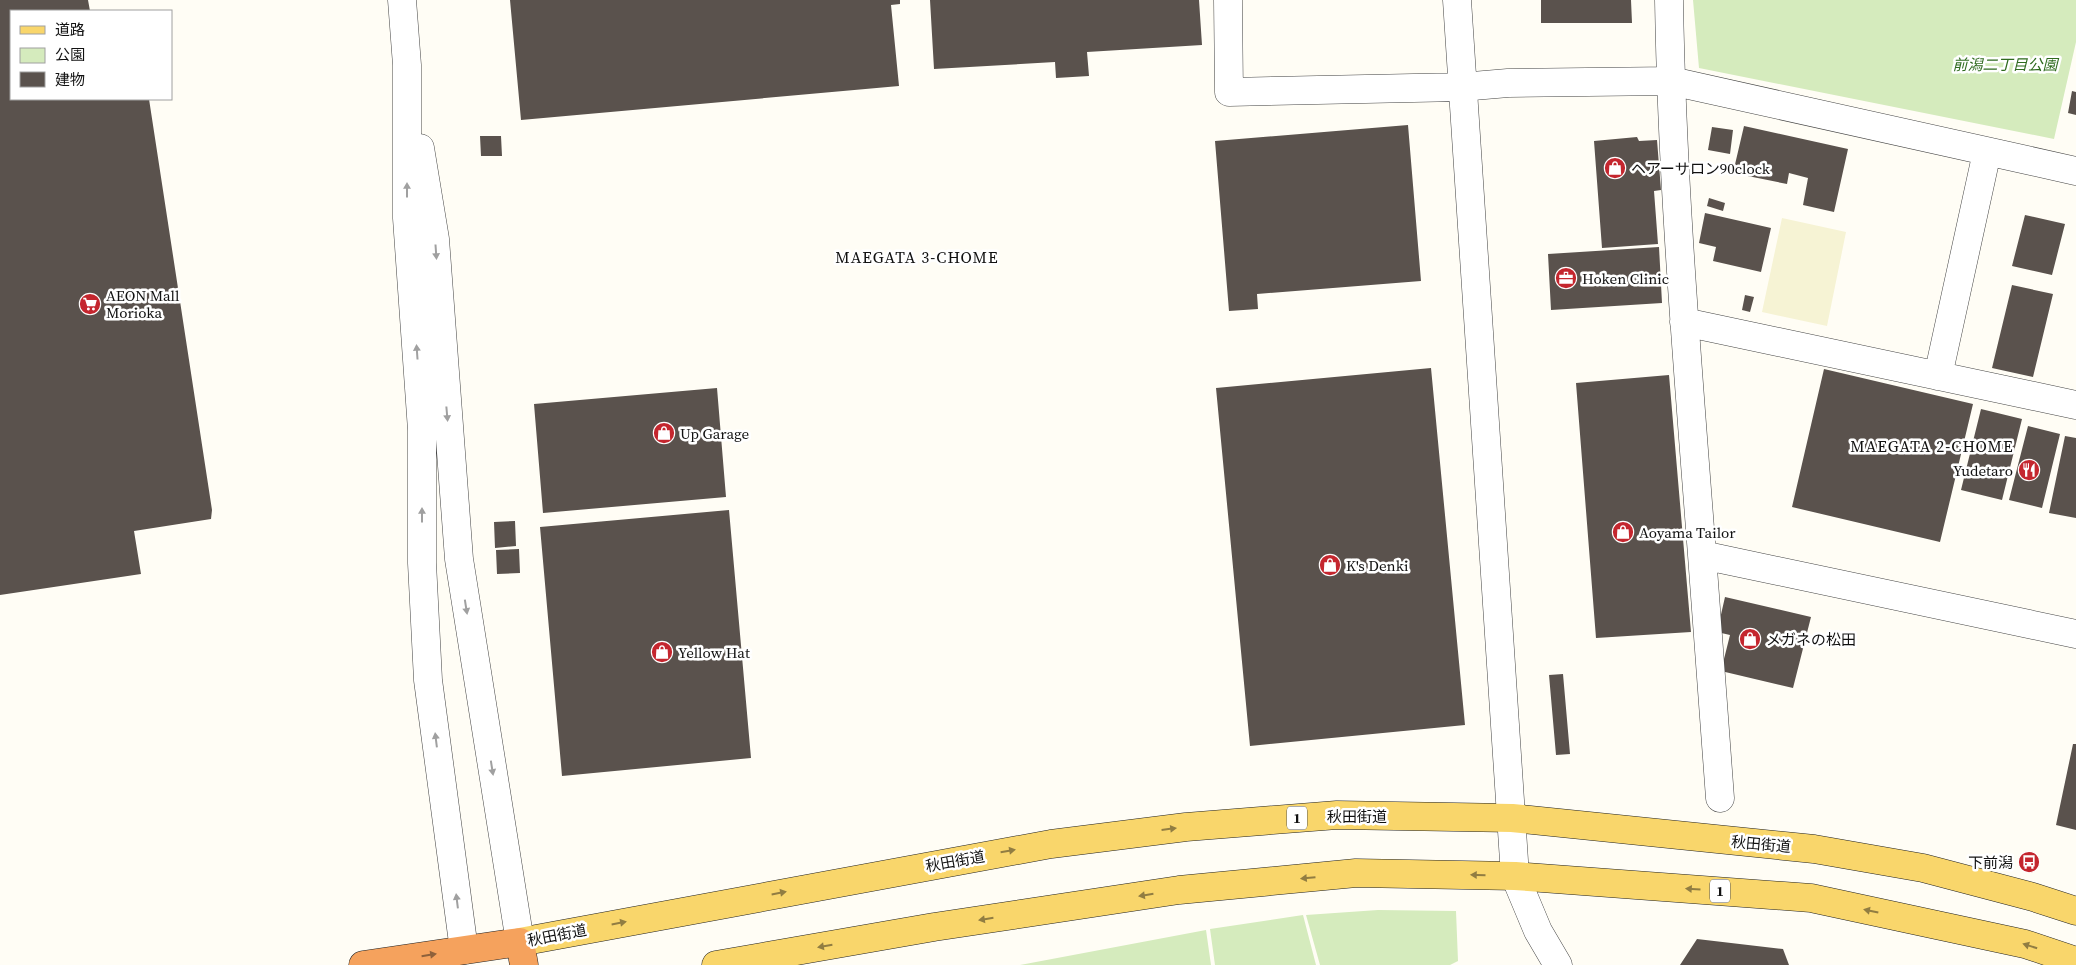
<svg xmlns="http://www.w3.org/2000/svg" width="2076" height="965" font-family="'Source Serif 4','Noto Sans JP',serif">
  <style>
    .farmland { fill: #f6f3d4 }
    .green { fill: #d5ebbd }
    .building { fill: #5a524d }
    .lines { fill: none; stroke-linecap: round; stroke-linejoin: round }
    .minor-casing { stroke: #444; stroke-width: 29 }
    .major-casing { stroke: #222; stroke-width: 29 }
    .highway-casing { stroke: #222; stroke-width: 29 }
    .minor { stroke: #fff; stroke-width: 28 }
    .major { stroke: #f9d66b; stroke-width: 28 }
    .highway { stroke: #f5a25d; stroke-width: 28 }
    .oneway { fill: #a0a0a0 }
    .oneway2 { fill: #917d42 }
    .oneway3 { fill: #8e613b }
    .labels { text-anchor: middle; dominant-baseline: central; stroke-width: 5; stroke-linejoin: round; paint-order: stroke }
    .shield { fill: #fff; stroke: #585858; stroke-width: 1 }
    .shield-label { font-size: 14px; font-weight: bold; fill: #111 }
    .park-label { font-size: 15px; font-style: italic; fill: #2f6b1f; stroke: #fff }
    .poi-label { font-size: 15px; fill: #111; stroke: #fff; text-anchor: start }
    .street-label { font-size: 15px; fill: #111; stroke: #fff }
    .neighbourhood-label { font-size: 16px; letter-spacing: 1px; fill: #111; stroke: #fff }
  </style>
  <rect width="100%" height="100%" fill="#fffdf5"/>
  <path class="farmland" d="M1782,218L1846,232L1827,326L1762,312Z"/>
  <path class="green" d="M1693,0H2076V42L2054,139L1699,68Z
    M1378,910L1456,911L1458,961L1450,965H1320L1306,915Z
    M1303,915L1316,965H1215L1210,929Z
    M1206,930L1211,965H1020Z"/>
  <path class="building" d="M0,0H88L90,11H11V99H149L212,510L211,519L134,531L141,574L0,595Z
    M510,0H900V4L891,5L899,86L521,120Z
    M930,0H1199L1202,45L1087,52L1089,76L1056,78L1055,62L934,69Z
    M1541,0H1631L1632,23H1541Z
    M2072,91L2076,92V115L2068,113Z
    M1408,125L1421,281L1257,294L1258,309L1229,311L1215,141Z
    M1744,126L1848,149L1834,212L1803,205L1808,178L1789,173L1787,184L1733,173Z
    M1712,127L1733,130L1730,154L1708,150Z
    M480,136H501L502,156H481Z
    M1637,137L1639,141L1657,140L1661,190L1654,191L1658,244L1602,248L1594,141Z
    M1709,198L1725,203L1723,211L1707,206Z
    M1705,213L1771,228L1761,272L1713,261L1716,247L1699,243Z
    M2025,215L2065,224L2052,275L2012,266Z
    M1659,247L1662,303L1551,310L1548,254Z
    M2012,285L2053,294L2033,377L1992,368Z
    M1745,295L1754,297L1750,312L1742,310Z
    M1431,368L1465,725L1250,746L1216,388Z
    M1824,369L1973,404L1940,542L1792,507Z
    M1669,375L1691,632L1596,638L1576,383Z
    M717,388L726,497L543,513L534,404Z
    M1981,409L2022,419L2002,500L1961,490Z
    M2028,426L2060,434L2042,508L2009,500Z
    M2065,436L2076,438V518L2049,513Z
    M729,510L751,758L562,776L540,527Z
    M515,521L516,546L495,548L494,522Z
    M519,549L520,573L497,574L496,550Z
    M1725,597L1811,617L1793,688L1721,671L1730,635L1717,632Z
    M1563,674L1570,754L1556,755L1549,675Z
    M2073,744H2076V830L2056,825Z
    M1697,939L1783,949L1789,965H1680Z"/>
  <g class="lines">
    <g class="minor-casing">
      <path id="minor" d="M402,0L407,65V218L422,430V563L428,680L464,950
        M1228,0L1229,92L1461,87L1508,83L1671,81L2076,171
        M1457,0L1515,876L1538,931L1558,965
        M1669,0C1672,185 1688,370 1702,555L2076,634
        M420,148L435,239L459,559L520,942
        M1684,322L2076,405
        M1938,376L1987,152
        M1702,555L1720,798"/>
    </g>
    <g class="major-casing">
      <path id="major" d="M520,942L1051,844L1186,827L1337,815L1512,818L1814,849L1923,868L2033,897L2076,911
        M716,965L934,927L1179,890L1356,873L1515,876L1811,898L2025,944L2076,961"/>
    </g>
    <g class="highway-casing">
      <path id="highway" d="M363,965L520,942L524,965"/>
    </g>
    <use href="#minor" class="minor"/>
    <use href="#major" class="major"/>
    <use href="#highway" class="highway"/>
  </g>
  <defs><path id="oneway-solid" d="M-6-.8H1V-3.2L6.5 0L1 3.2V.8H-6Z" transform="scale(1.25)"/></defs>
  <g class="oneway">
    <use href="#oneway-solid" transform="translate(407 190) rotate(-90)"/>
    <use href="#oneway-solid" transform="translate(436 252) rotate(86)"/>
    <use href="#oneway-solid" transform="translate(417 352) rotate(-94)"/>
    <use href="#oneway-solid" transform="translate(447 414) rotate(85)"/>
    <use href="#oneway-solid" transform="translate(422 515) rotate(-90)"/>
    <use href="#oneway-solid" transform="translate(466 607) rotate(81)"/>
    <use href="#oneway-solid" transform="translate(436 740) rotate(-97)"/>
    <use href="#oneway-solid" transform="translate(492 768) rotate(81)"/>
    <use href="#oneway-solid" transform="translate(457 901) rotate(-97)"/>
  </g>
  <g class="oneway2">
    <use href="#oneway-solid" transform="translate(1169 829) rotate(-7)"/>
    <use href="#oneway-solid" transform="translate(1008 851) rotate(-10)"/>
    <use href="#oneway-solid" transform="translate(1478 875) rotate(-179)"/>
    <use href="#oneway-solid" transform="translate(1308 878) rotate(175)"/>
    <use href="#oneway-solid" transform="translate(1693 889) rotate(-176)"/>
    <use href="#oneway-solid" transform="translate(779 893) rotate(-11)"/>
    <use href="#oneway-solid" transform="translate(1146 895) rotate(171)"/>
    <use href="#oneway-solid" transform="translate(1871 911) rotate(-168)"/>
    <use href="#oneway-solid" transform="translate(986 919) rotate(171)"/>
    <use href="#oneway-solid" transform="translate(619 923) rotate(-11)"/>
    <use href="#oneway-solid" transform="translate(825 946) rotate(170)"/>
    <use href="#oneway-solid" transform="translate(2030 946) rotate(-163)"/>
  </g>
  <use class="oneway3" href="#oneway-solid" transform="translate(429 955) rotate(-9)"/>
  <defs>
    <g id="shop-disc" transform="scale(1.125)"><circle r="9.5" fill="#c4262e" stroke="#fff"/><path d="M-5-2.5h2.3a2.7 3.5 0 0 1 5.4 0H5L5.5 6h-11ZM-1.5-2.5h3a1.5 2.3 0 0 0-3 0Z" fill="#fff"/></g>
    <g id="office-disc" transform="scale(1.125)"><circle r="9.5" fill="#c4262e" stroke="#fff"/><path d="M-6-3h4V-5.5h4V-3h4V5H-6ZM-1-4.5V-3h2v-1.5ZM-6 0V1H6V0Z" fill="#fff"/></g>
    <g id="supermarket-disc" transform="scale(1.125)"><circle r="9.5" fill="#c4262e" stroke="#fff"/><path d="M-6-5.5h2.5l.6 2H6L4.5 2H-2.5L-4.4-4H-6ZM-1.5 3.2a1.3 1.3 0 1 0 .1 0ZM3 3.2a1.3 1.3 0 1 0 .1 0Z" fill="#fff"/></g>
    <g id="restaurant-disc" transform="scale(1.125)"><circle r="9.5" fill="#c4262e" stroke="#fff"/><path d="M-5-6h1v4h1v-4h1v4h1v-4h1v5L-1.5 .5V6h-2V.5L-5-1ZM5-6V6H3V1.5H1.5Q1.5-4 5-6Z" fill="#fff"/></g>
    <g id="bus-disc" transform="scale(1.125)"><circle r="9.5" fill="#c4262e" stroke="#fff"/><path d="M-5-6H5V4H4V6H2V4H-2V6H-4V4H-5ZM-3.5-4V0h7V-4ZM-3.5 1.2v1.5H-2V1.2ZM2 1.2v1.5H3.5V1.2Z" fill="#fff"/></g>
  </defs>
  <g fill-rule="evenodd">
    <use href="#shop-disc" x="1615" y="168"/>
    <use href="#office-disc" x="1566" y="278"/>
    <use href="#supermarket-disc" x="90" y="304"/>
    <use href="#shop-disc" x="664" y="433"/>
    <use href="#restaurant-disc" x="2029" y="470"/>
    <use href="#shop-disc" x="1623" y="532"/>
    <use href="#shop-disc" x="1330" y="565"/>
    <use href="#shop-disc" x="1750" y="639"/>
    <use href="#shop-disc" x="662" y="652"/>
    <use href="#bus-disc" x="2029" y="862"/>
  </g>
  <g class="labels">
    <g class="shield">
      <rect x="1287" y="806.5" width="20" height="23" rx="4"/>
      <rect x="1710" y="879.5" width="20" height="23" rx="4"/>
    </g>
    <g class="shield-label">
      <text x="1297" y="818">1</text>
      <text x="1720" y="891">1</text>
    </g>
    <g class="park-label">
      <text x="2005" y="64">前潟二丁目公園</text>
    </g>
    <g class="poi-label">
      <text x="1631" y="168">ヘアーサロン90clock</text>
      <text x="1582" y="278">Hoken Clinic</text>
      <text x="106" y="295">AEON Mall<tspan x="106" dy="17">Morioka</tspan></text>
      <text x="680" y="433">Up Garage</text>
      <text x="2013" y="470" text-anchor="end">Yudetaro</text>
      <text x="1639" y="532">Aoyama Tailor</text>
      <text x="1346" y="565">K's Denki</text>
      <text x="1766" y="639">メガネの松田</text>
      <text x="678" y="652">Yellow Hat</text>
      <text x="2013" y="862" text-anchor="end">下前潟</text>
    </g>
    <g class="street-label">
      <text x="1357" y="816">秋田街道</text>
      <text transform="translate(1761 844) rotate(5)">秋田街道</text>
      <text transform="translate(955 861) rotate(-10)">秋田街道</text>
      <text transform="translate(557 935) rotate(-11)">秋田街道</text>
    </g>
    <g class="neighbourhood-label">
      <text x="917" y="257">MAEGATA 3-CHOME</text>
      <text x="1932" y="446">MAEGATA 2-CHOME</text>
    </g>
  </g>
  <rect x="10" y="10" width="162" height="90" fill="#ffffff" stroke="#a0a0a0"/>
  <rect x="20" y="26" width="25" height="8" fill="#f9d66b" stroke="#a0a0a0"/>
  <text x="55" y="35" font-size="15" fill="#111111">道路</text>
  <rect x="20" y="48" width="25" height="15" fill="#d5ebbd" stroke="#a0a0a0"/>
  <text x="55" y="60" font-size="15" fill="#111111">公園</text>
  <rect x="20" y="72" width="25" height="15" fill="#5a524d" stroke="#a0a0a0"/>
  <text x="55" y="85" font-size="15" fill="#111111">建物</text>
</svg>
